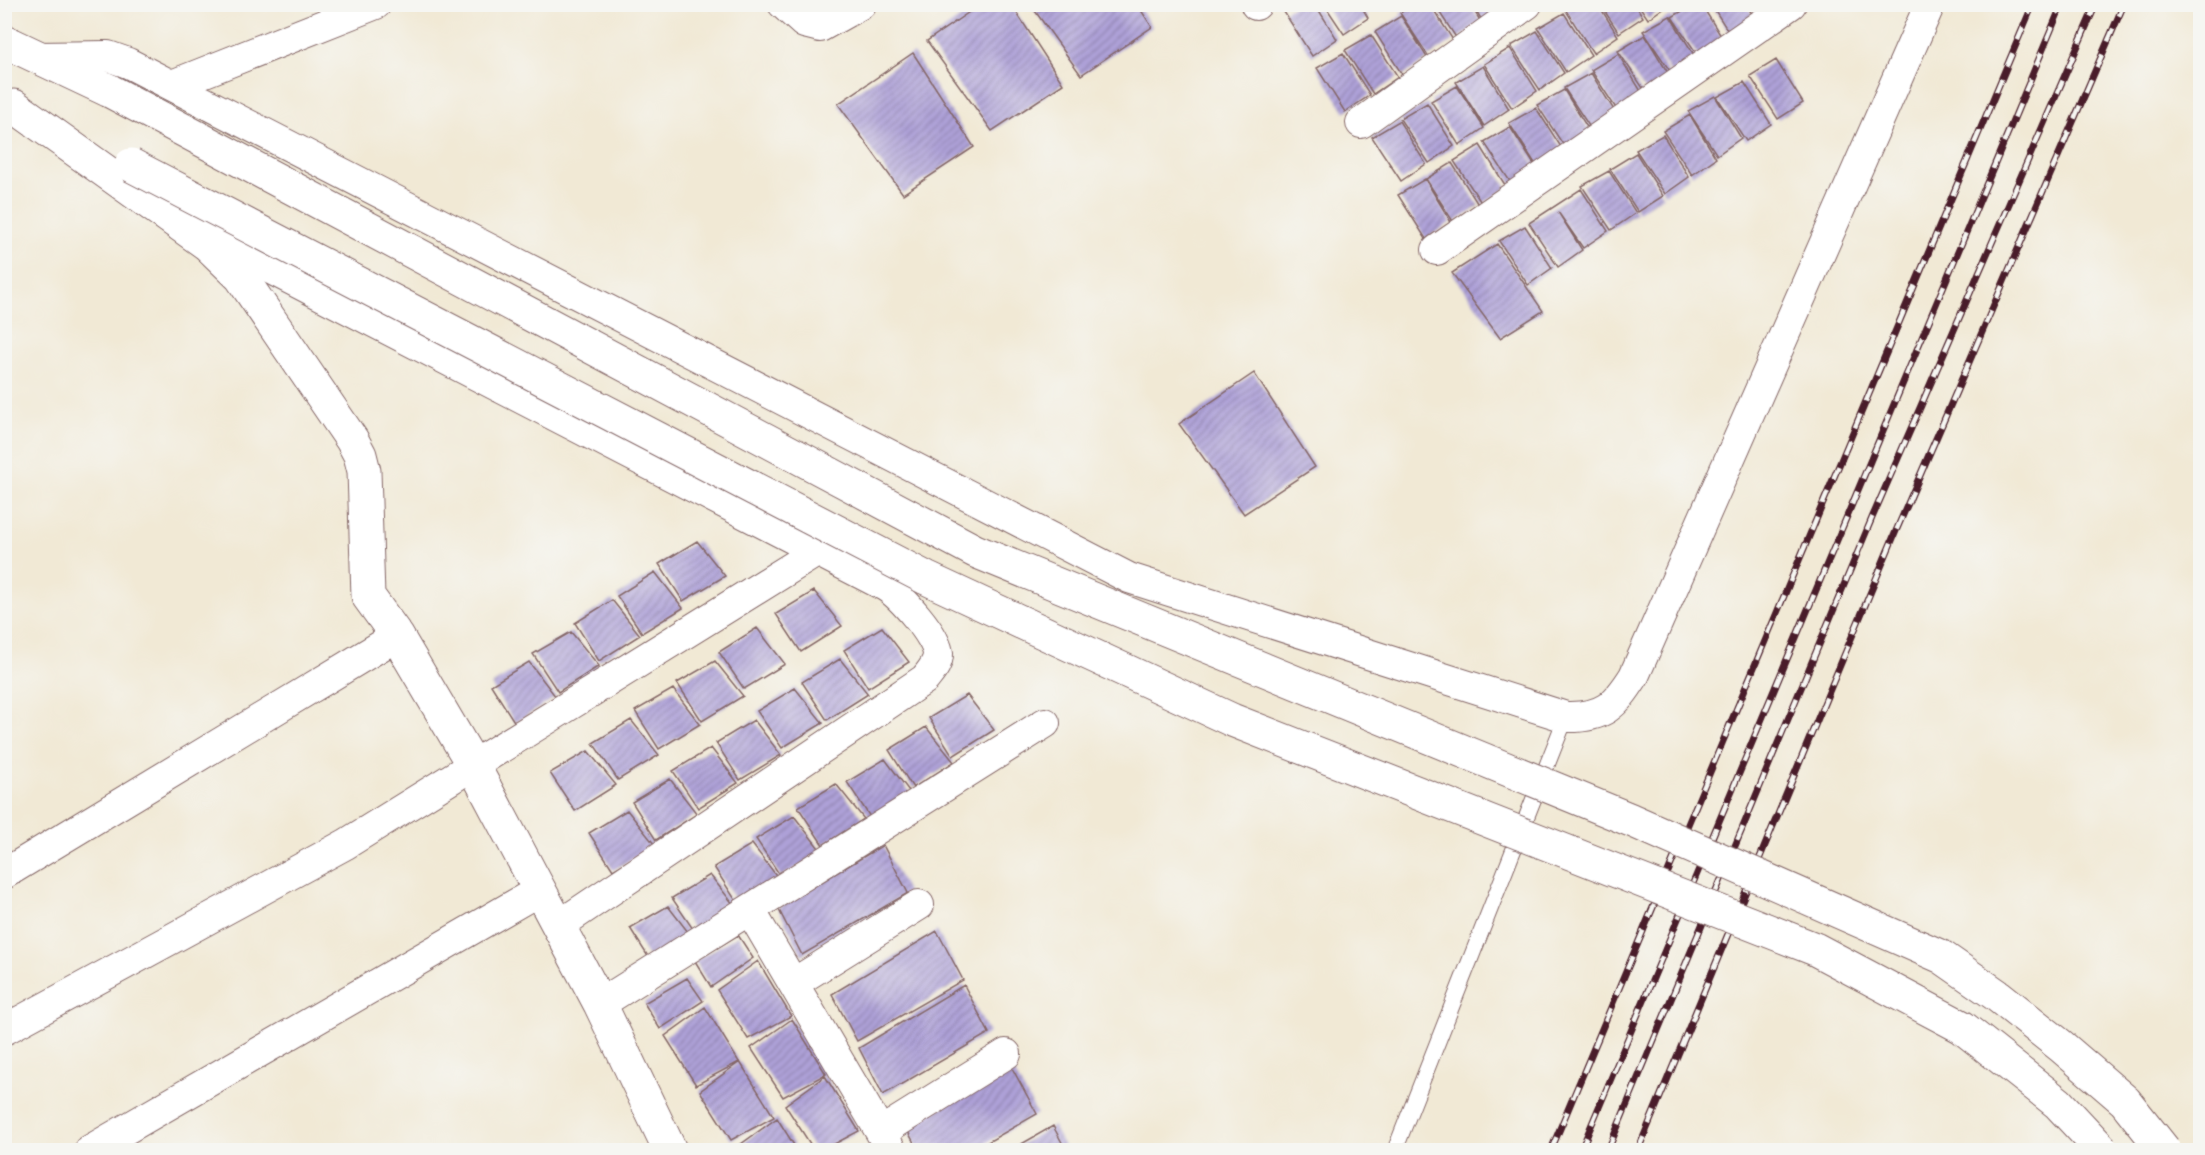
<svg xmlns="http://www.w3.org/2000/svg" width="2205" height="1155" font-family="Pangolin,sans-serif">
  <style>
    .building { fill: url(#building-hatch) }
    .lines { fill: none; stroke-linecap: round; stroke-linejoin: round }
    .lane-casing { stroke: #846666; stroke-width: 17 }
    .street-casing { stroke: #846666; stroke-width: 32 }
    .secondary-casing { stroke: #846666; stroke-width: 35 }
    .lane { stroke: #fff; stroke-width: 15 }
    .street { stroke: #fff; stroke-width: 30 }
    .secondary { stroke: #fff; stroke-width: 33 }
    .rail-casing { stroke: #4a1f2b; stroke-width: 7 }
    .rail { stroke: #f6f6f2; stroke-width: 4.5; stroke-dasharray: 14; stroke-linecap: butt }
    .secondary-bridge-casing { stroke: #846666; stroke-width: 35; stroke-linecap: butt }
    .secondary-bridge { stroke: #fff; stroke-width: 33 }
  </style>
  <defs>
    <pattern id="building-hatch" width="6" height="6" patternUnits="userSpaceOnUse" patternTransform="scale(1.5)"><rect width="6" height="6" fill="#aea1d8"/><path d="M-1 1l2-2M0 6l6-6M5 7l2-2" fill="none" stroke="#9083af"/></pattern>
  </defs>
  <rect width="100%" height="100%" fill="#f6f6f2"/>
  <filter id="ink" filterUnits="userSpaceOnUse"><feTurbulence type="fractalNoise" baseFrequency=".0167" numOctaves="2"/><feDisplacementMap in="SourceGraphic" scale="12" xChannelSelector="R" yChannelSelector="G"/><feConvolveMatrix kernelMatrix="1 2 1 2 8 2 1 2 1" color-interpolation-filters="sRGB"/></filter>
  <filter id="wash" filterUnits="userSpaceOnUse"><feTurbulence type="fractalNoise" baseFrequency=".008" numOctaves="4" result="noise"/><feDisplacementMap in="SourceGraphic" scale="24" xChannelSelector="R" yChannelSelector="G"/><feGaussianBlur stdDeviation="1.35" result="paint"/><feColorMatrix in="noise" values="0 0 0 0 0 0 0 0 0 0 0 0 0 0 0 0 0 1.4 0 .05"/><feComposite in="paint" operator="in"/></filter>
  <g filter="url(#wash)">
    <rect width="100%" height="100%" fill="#f1e9d5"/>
    <g id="blocks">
      <path class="building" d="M981,4H1011L1063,84L992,131L927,41Z
        M1030,4H1137L1152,27L1081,75Z
        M1297,4H1315L1337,39L1312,56L1284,12Z
        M1324,4H1360L1368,18L1344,34Z
        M1415,4H1430L1453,40L1429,57L1400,13Z
        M1434,4H1470L1481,22L1457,39Z
        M1472,4H1508L1483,22Z
        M1573,4H1598L1618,36L1593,53L1565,9Z
        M1600,4H1635L1643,17L1619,33Z
        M1638,4H1669L1648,19Z
        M1694,4H1701L1726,44L1701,60L1672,17Z
        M1711,4H1746L1757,22L1733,39Z
        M1564,13L1591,55L1566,72L1538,28Z
        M1401,16L1428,59L1403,76L1375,32Z
        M1670,16L1696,58L1672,74L1643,31Z
        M1537,31L1564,73L1540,90L1511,46Z
        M1371,35L1398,77L1373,94L1345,50Z
        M1645,35L1671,78L1647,94L1618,51Z
        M1510,48L1537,91L1512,108L1484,64Z
        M913,53L974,147L903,194L838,104Z
        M1343,53L1370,95L1345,112L1317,68Z
        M1618,54L1644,96L1619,113L1591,70Z
        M1776,60L1803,103L1778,119L1750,76Z
        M1483,66L1509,109L1484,126L1456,82Z
        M1591,73L1617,115L1593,132L1564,88Z
        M1744,82L1771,124L1746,141L1717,97Z
        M1457,86L1484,128L1459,145L1431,101Z
        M1564,90L1590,132L1566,149L1537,105Z
        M1715,96L1741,138L1717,155L1688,111Z
        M1427,103L1454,146L1429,163L1400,119Z
        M1536,108L1563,150L1538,168L1509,123Z
        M1690,115L1716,158L1692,175L1663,131Z
        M1399,121L1426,164L1401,181L1372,137Z
        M1510,127L1537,169L1513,186L1484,142Z
        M1663,135L1689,177L1665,194L1636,150Z
        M1480,145L1507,188L1482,204L1454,161Z
        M1636,153L1663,196L1638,212L1610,169Z
        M1452,163L1479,206L1454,223L1426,179Z
        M1609,171L1636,213L1611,230L1582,186Z
        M1425,179L1451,222L1426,239L1398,195Z
        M1581,189L1608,231L1583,248L1558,212L1582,250L1558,267L1529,223Z
        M1525,226L1552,268L1528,285L1499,241Z
        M1497,244L1543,311L1500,338L1452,273Z
        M1254,373L1315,467L1244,514L1179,424Z
        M697,541L725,576L683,601L659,564Z
        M655,572L683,608L642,633L617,596Z
        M814,591L842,626L801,652L776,614Z
        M612,600L640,635L599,661L575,623Z
        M882,627L909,662L868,688L844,650Z
        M757,628L785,664L744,689L719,652Z
        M571,632L599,666L558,692L533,654Z
        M840,659L868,694L827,720L802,682Z
        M715,661L743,696L702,721L677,683Z
        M529,662L556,697L515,723L491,685Z
        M795,688L823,723L782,748L757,711Z
        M673,689L700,724L659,749L635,711Z
        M967,695L994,730L953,756L929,718Z
        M631,720L659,755L618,780L593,743Z
        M754,720L781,755L740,780L716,743Z
        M926,727L954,762L913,788L889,750Z
        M711,748L738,783L698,808L673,771Z
        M588,751L616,785L575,811L550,773Z
        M885,759L912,795L872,820L847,782Z
        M670,779L697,814L656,840L632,802Z
        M836,784L864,819L823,845L798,807Z
        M627,810L655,845L613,870L589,833Z
        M794,816L822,852L781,877L756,839Z
        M752,844L779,879L738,904L714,867Z
        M883,845L908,893L802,955L778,908Z
        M710,875L738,910L697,935L672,898Z
        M668,906L695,941L654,966L630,928Z
        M937,931L963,980L857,1041L832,994Z
        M738,935L753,958L711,987L695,961Z
        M758,961L791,1016L748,1039L717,990Z
        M687,978L703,1001L660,1029L644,1003Z
        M964,985L989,1033L883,1095L859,1048Z
        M705,1007L739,1062L696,1085L665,1036Z
        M792,1019L826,1074L783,1097L751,1048Z
        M740,1062L774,1117L731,1140L700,1091Z
        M1011,1066L1037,1114L974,1150H918L906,1128Z
        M825,1076L859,1131L823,1150H814L785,1105Z
        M777,1118L797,1150H739L737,1147Z
        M1053,1126L1066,1150H1011Z"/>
    </g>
  </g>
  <g filter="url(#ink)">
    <use href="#blocks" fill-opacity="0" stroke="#846666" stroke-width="1.5"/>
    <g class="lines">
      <g class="lane-casing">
        <path id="lane" d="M1395,1150L1566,717"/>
      </g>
      <g class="street-casing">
        <path id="street" d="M783,4L804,23L820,27L861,4
          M1256,5L1257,4
          M37,57L108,56L128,63L1129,578L1566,717C1603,718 1615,706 1634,676L1930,4
          M172,85L376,4
          M1361,123L1527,4
          M203,234L885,586C900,595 937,636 938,654C938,664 931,671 925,679L558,926
          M1437,250L1791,4
          M4,874L397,636
          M750,910L891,1150
          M794,983L919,905
          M600,1004L1045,723
          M4,1030L346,844L818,551
          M881,1132L1006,1054
          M90,1150L540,890"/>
      </g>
      <g class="secondary-casing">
        <path id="secondary" d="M4,41L110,91
          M14,106L207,244L241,277L352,440L360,455L364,471L368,596L397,636L473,765L600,1004L670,1150"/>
      </g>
      <use href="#lane" class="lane"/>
      <use href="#street" class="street"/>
      <use href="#secondary" class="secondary"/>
      <g class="rail-casing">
        <path id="rail" d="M1551,1150L2033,4
          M1581,1150L2062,4
          M1608,1150L1872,518L2096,4
          M1638,1150L1896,531L2124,4"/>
      </g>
      <use href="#rail" class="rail"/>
      <g class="secondary-bridge-casing">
        <path id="secondary-bridge" d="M110,91L975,551L1631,820L1942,957L1998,996L2061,1046L2125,1101L2164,1150
          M131,165L926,578L1232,720L1815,949L1962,1027L2058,1103L2102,1150"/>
      </g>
      <use href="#secondary-bridge" class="secondary-bridge"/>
    </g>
  </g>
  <rect width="2205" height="1155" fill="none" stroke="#f6f6f2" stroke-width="24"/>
</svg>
